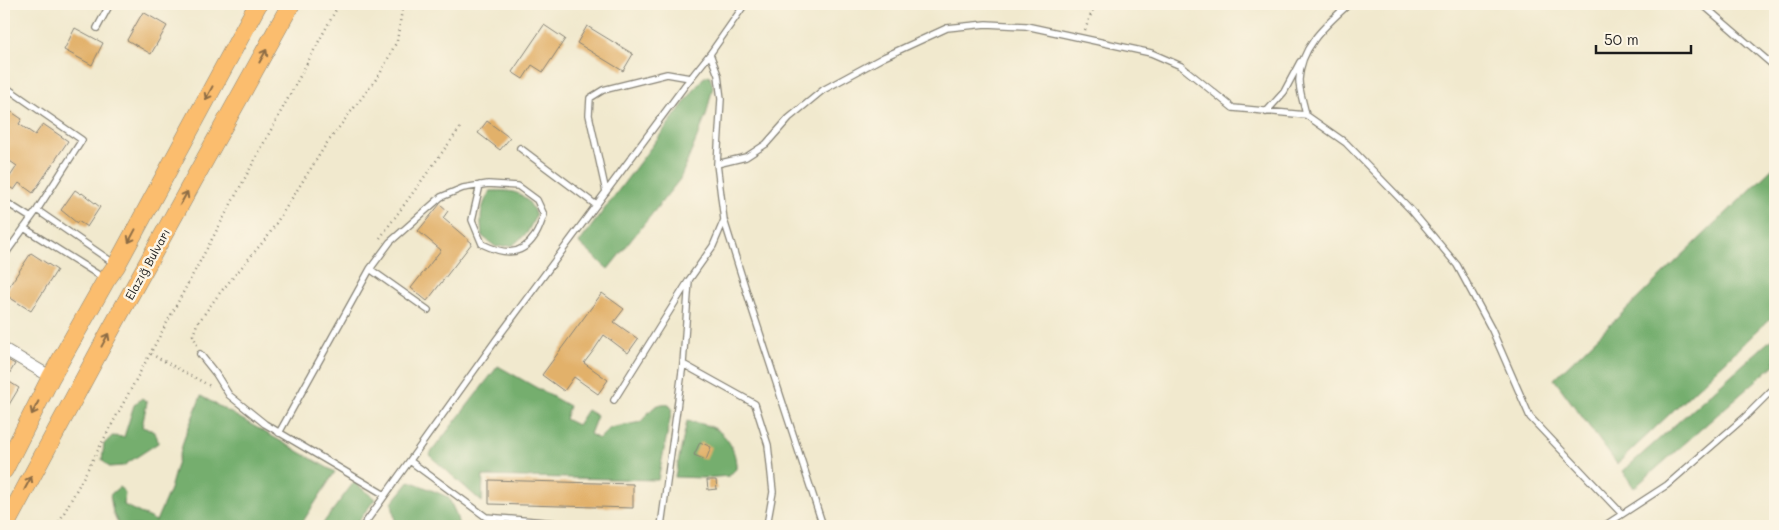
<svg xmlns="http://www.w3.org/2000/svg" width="1779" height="530" font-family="Mali,sans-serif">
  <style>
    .forest { fill: #74ae6e; stroke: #486545 }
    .building { fill: #e2b16b }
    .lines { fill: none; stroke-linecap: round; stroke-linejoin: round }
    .lane-casing { stroke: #868275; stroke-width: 8 }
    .street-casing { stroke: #868275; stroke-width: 13 }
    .primary-casing { stroke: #868275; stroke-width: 19 }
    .path { stroke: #868275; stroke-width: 2.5; stroke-dasharray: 1 4; stroke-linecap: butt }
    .lane { stroke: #fff; stroke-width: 5.5 }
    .street { stroke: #fff; stroke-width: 11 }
    .primary { stroke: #fbbd6e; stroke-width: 18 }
    .oneway { stroke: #8c6c45 }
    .labels { text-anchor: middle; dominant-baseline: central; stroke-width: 5; stroke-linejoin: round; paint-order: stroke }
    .street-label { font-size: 12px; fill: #1c1c1c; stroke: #fcf5e5 }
  </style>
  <rect width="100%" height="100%" fill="#fcf5e5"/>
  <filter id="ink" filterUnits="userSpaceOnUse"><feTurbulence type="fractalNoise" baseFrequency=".02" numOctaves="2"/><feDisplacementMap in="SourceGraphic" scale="10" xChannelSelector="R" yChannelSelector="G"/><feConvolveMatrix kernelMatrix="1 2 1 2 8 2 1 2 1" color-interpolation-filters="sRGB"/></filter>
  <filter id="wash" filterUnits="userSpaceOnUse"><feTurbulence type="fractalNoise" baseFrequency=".0096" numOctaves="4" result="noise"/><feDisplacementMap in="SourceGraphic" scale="20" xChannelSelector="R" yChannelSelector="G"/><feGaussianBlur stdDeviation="1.12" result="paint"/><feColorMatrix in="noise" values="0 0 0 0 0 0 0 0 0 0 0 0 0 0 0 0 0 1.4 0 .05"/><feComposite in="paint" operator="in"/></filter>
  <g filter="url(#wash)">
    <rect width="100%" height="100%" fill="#f1e9ce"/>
    <path class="forest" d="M709,75L713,86L706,116L680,179L608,269L579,243L703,78Z
      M1775,166V314L1617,464L1554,379Z
      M490,191C515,190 525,191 536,215L527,233L513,245L496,247L482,236C480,216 480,209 490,191Z
      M1775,336V364L1634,488L1623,471Z
      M498,366L569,406L565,419L577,425L587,410L597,416L590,434L599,439L610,428L641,422C649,412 655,402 669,404L672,409L658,480L483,476L482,502L429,455Z
      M201,396L335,472L300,526H119L113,513L110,495L119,487L125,492L124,505L156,521L170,489L184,439Z
      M142,398L147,402L142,427C153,430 157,432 158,443L123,466L109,467L102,460L104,444L112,436L124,437L134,405Z
      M687,421C695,423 707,424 714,428C729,436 737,454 736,469L729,476L704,478L675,477Z
      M410,481L448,497L456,514L459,526H396L392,503Z
      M354,482L375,499L355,526H321Z"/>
    <g id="blocks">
      <path class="building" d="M143,12L167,26L151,54L127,40Z
        M544,25L565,39L543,72L532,65L523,79L512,72Z
        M587,26L633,54L623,71L577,43Z
        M75,28L103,43L92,65L64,50Z
        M4,107L22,119L19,124L35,135L43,124L68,141L33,193L19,183L14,190L5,184L17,166L4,157Z
        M487,121L510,138L500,150L478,133Z
        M75,190L81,194L82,193L100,207L87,227L78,221L77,223L61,210Z
        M440,204L448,211L443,218L472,243L427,301L411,288L441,250L418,231Z
        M31,253L57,270L31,311L4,294Z
        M602,293L624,309L614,322L638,339L628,353L604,335L594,350L584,363L608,380L598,394L574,377L564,391L542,375Z
        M4,358L15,364L4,383Z
        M8,381L19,388L4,413V387Z
        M700,442L711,447L706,460L694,455Z
        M489,480L633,484V508L489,504Z
        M707,480H716L717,489L708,490Z"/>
    </g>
  </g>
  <g filter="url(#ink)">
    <use href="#blocks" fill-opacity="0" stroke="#868275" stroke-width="1"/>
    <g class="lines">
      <g class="lane-casing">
        <path id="lane" d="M1702,4L1775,67
          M97,28L110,4
          M710,54L718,75L721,99L717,164L724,220L752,309L823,526
          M4,86L82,140L37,210L4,256
          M1266,112L1284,92L1300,62
          M1306,115C1304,104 1299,91 1299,80C1300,47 1326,25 1349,4
          M520,148L596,205
          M717,164L746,157L766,144L789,118L823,90L884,57L947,28L986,24L1026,26L1151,53L1181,66L1233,108L1306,115L1346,143L1411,210L1457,265L1492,330L1530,417L1622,514
          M606,192L589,115L590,98L603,90L667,74L690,78
          M4,201L31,218
          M37,210L115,264
          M24,228L105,279
          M370,269L428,310
          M200,354L216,374L229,395L265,424L385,495
          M683,364L755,404L768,445L773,492L767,525L766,526
          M614,400L689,280L713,246L724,220
          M279,433L370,269L390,242L441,197L463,188L488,184L518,186L537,200L544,215C541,222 539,231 534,237C520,258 501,253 482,244L472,220L480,185
          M410,461L486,517L591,526
          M363,526L496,340L686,84L710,54L745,4
          M661,526L683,364L689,280
          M1604,526L1667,485L1744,418L1775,387"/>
      </g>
      <g class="street-casing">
        <path id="street" d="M4,349L51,377"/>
      </g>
      <g class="primary-casing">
        <path id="primary" d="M4,470L51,377L106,280L116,266L258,4
          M5,526L109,333L291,4"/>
      </g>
      <path class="path" d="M1085,30L1095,4
        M380,238L460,128
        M197,345L193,335L197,324L219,294L268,236L327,143L380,74L397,41L403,4
        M151,354L212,387
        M57,526L339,4"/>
      <use href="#lane" class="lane"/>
      <use href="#street" class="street"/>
      <use href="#primary" class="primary"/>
    </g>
    <defs><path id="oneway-shaft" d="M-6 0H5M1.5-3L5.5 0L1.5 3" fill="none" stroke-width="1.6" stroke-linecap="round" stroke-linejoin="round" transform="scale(1.25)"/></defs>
    <g class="oneway">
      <use href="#oneway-shaft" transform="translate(263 56) rotate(-61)"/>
      <use href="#oneway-shaft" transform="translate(209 93) rotate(118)"/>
      <use href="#oneway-shaft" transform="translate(184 198) rotate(-61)"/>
      <use href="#oneway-shaft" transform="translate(132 236) rotate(118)"/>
      <use href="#oneway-shaft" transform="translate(105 340) rotate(-62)"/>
      <use href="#oneway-shaft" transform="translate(35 408) rotate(117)"/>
      <use href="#oneway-shaft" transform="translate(28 483) rotate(-62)"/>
    </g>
  </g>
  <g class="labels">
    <g class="street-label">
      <text transform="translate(147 264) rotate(-61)">Elazığ Bulvarı</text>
    </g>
  </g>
  <rect width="1779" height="530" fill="none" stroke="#fcf5e5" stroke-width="20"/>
  <path d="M1596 45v8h95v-8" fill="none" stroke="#1c1c1c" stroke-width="2.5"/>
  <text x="1604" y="45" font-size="15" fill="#1c1c1c" stroke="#fcf5e5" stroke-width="4" paint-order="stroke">50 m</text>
</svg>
